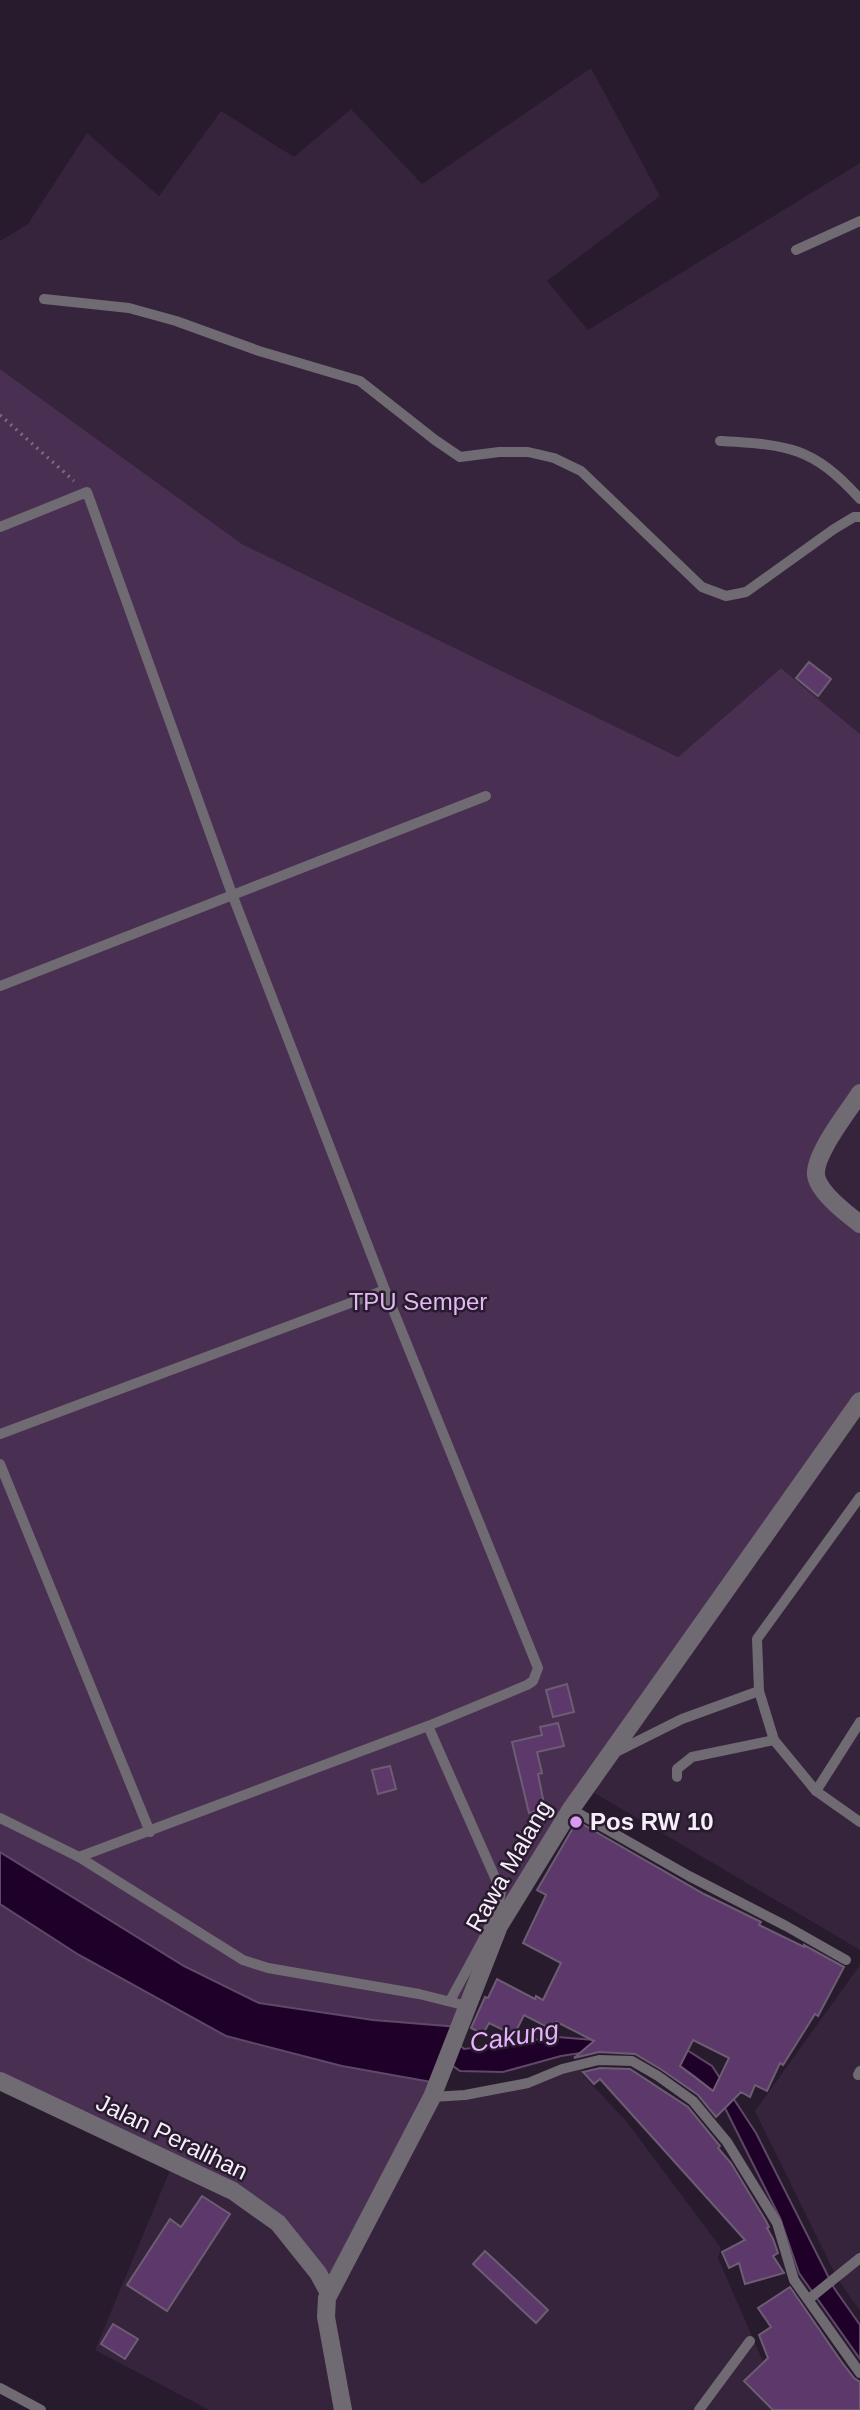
<svg xmlns="http://www.w3.org/2000/svg" width="860" height="2410" font-family="Helvetica,sans-serif">
<style>
.built{fill:#35243b}
.green{fill:#493052}
.water{fill:#1e0029;stroke:#5f4768;stroke-width:2}
.building{fill:#5c396a;stroke:#6c5d72;stroke-width:2;fill-rule:evenodd}
.lines{fill:none;stroke-linecap:round;stroke-linejoin:round}
.path{stroke:#786d7d;stroke-width:3.5;stroke-dasharray:2 5;stroke-linecap:butt}
.lane{stroke:#706a73;stroke-width:10}
.street{stroke:#706a73;stroke-width:18}
.poi-dot{fill:#db99f5;stroke:#281b2d;stroke-width:2.5}
.labels{text-anchor:middle;stroke-width:5;stroke-linejoin:round;paint-order:stroke}
.park-label{font-size:24px;fill:#e4b8f5;stroke:#281b2d}
.poi-label{font-size:24px;font-weight:bold;fill:#f7eefb;stroke:#281b2d;text-anchor:start}
.street-label{font-size:24px;fill:#f7eefb;stroke:#281b2d}
.water-label{font-size:26px;font-style:italic;fill:#e8b1fd;stroke:#281b2d}
</style>
<rect width="100%" height="100%" fill="#281b2d"/>
<!-- built -->
<g class="built">
<polygon points="591,68 660,196 547,281 588,330 860,163 860,734 781,668 678,757 242,544 0,369 0,241 28,224 87,133 159,196 221,111 294,157 351,109 422,184"/>
<polygon points="860,1096 860,1224 821,1188 817,1160"/>
<polygon points="860,1399 860,1950 586,1788"/>
<polygon points="860,1965 860,2311 837,2278 755,2111"/>
<polygon points="584,2064 583,2075 627,2122 721,2248 718,2258 768,2373 806,2410 209,2410 95,2350 173,2163 432,2097 470,2094"/>
</g>
<!-- green -->
<polygon class="green" points="0,369 242,544 678,757 781,668 860,734 860,1096 816,1177 860,1224 860,1399 499,1925 447,2058 329,2293 278,2223 0,2081"/>
<!-- water -->
<g class="water">
<polygon points="0,1852 184,1966 259,2003 373,2020 459,2027 437,2083 342,2066 226,2036 79,1955 0,1904"/>
<polygon points="557,2037 682,2047 712,2066 756,2133 834,2288 860,2325 860,2359 799,2273 780,2218 719,2096 694,2076 663,2054 606,2049 561,2056 503,2072 460,2071 449,2063 456,2041 464,2049"/>
</g>
<!-- building -->
<g class="building">
<polygon points="809,662 831,679 818,696 796,678"/>
<polygon points="567,1684 574,1712 553,1717 546,1690"/>
<polygon points="558,1723 564,1746 537,1752 542,1773 538,1774 545,1809 529,1813 512,1742 542,1735 540,1727"/>
<polygon points="390,1766 396,1789 378,1794 372,1770"/>
<path d="M577,1821L704,1894L761,1922L759,1925L804,1947V1945L844,1967L818,2016L815,2014L783,2065L780,2063L767,2091L755,2085L750,2097L741,2092L716,2117L698,2095L662,2070L635,2054L599,2052L574,2058L594,2041L557,2022L553,2030L524,2015L514,2035L489,2023L483,2034L471,2028L485,1997L488,1998L497,1979L535,1999L536,1996L543,2000L561,1963L523,1943L546,1895L537,1890ZM693,2040L729,2058L713,2091L680,2066Z"/>
<polygon points="600,2068 630,2069 688,2107 720,2146 718,2148 731,2163 766,2221 769,2227 767,2228 773,2239 778,2253 773,2256 784,2273 745,2284 739,2263 729,2268 722,2252 745,2240 600,2079 594,2084 583,2072"/>
<polygon points="202,2196 230,2214 167,2311 127,2285 170,2219 181,2227"/>
<polygon points="485,2251 548,2310 536,2323 473,2264"/>
<polygon points="790,2287 841,2361 854,2378 860,2382 860,2410 773,2410 744,2381 768,2358 759,2335 771,2327 758,2308"/>
<polygon points="113,2324 138,2339 125,2359 101,2344"/>
</g>
<g class="lines">
<!-- path -->
<polyline class="path" points="0,415 74,481"/>
<!-- lane -->
<g class="lane">
<polyline points="796,250 860,221"/>
<polyline points="44,299 129,308 176,321 259,351 360,381 435,440 460,457 499,452 528,452 554,458 581,471 702,587 726,596 746,592 834,529 854,517 860,517"/>
<path d="M720,441C788,445 812,446 860,499"/>
<polyline points="0,527 87,492 232,894 385,1290 538,1668 533,1681 527,1685 428,1726 79,1857"/>
<polyline points="0,986 486,796"/>
<polyline points="0,1434 385,1290"/>
<polyline points="0,1464 150,1832"/>
<polyline points="860,1497 757,1639 759,1691 774,1740 816,1791 860,1822"/>
<path d="M428,1726L501,1891C498,1920 464,1973 450,2001"/>
<polyline points="614,1753 682,1719 759,1691"/>
<polyline points="677,1777 677,1769 692,1757 774,1740"/>
<polyline points="816,1791 860,1722"/>
<polyline points="571,1809 689,1876 786,1926 846,1960"/>
<polyline points="0,1818 79,1857 243,1960 268,1968 419,1994 467,2006"/>
<polyline points="858,2075 860,2071"/>
<polyline points="432,2097 465,2095 528,2083 562,2069 599,2060 632,2061 658,2076 693,2101 727,2142 777,2223 794,2280 860,2373"/>
<polyline points="809,2299 860,2258"/>
<polyline points="0,2388 41,2410"/>
<polyline points="699,2410 750,2341"/>
</g>
<!-- street -->
<g class="street">
<path d="M860,1093C848,1112 814,1154 816,1175C818,1192 847,1214 860,1224"/>
<polyline points="0,2081 233,2191 278,2223 318,2273 329,2293"/>
<polyline points="343,2410 326,2317 327,2298 432,2097 499,1926 571,1809 860,1401"/>
</g>
</g>
<!-- markers -->
<circle class="poi-dot" cx="576" cy="1822" r="7"/>
<g class="labels">
<!-- park labels -->
<g class="park-label">
<text x="418" y="1310">TPU Semper</text>
</g>
<!-- poi labels -->
<g class="poi-label">
<text x="590" y="1830">Pos RW 10</text>
</g>
<!-- street labels -->
<g class="street-label">
<text transform="translate(509 1866) rotate(-60)" y="8">Rawa Malang</text>
<text transform="translate(172 2137) rotate(26)" y="8">Jalan Peralihan</text>
</g>
<!-- water labels -->
<g class="water-label">
<text transform="translate(514 2036) rotate(-9)" y="9">Cakung</text>
</g>
</g>
</svg>
